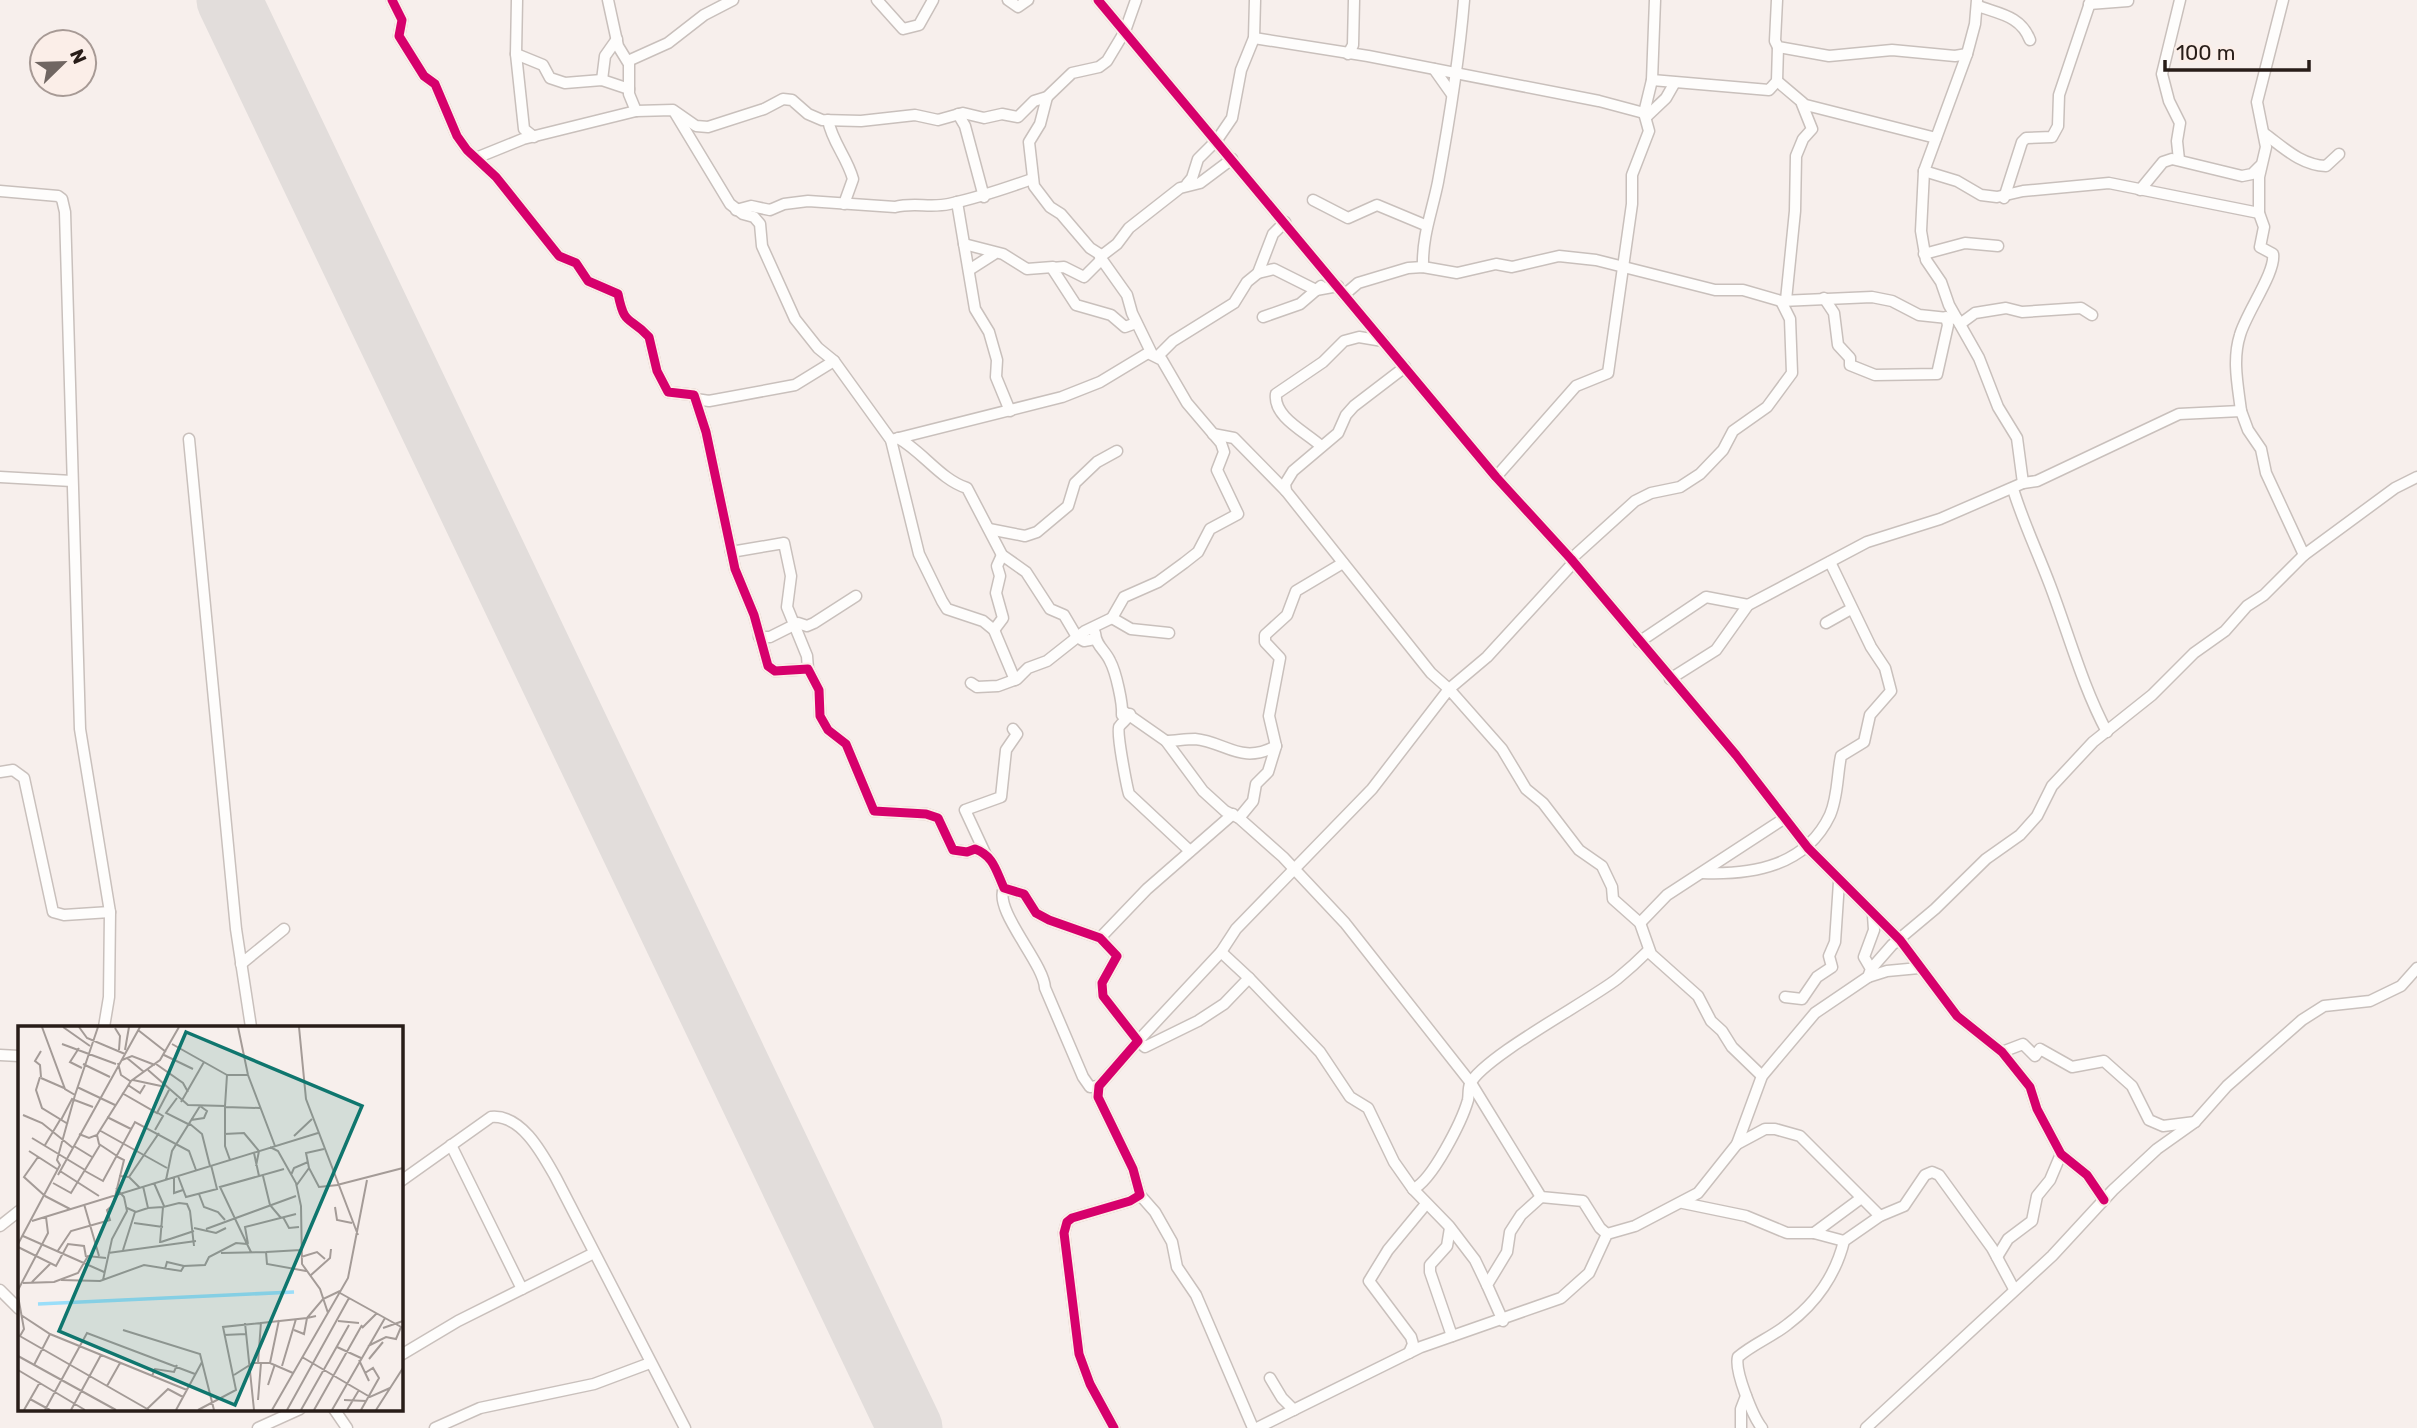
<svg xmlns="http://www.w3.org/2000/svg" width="2417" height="1428" font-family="Rubik,sans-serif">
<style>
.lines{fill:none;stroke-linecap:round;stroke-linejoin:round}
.runway{stroke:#e2dddb;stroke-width:65}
.street-casing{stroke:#c9c0bc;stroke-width:13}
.street{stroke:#fefdfc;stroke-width:10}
.cycleway-casing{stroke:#fbeee8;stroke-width:13}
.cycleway{stroke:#d6006c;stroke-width:9}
.inset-river{fill:none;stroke:#9adef9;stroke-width:3.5}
.inset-road{fill:none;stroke:#a49b97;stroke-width:2}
.view{fill:#0f766e;fill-opacity:0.15;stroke:#0f766e;stroke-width:3.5}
.inset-edge{fill:none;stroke:#281d18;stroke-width:3.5}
</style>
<rect width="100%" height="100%" fill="#f7efec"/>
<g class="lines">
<!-- runway -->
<polyline class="runway" points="229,0 910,1428"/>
<defs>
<g id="street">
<path d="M392,0L402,20L399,36L424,76L435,84L457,136L467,150L496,177L559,256L576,263L588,281L618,294C625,328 629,315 649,337L657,371L668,392L694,395L706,432L735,569L754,615L768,666L775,671L808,669L819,690L820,716L828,730L846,744L874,811L926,814L938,818L953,850L967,852L975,849C994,856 996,871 1004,888L1024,894L1036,913L1049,920L1100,938L1117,956L1102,983L1103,996L1138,1041L1099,1086L1098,1097L1133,1169L1140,1195L1130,1201L1072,1218L1067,1222L1064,1233L1079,1354L1090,1384L1114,1428"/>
<polyline points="517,0 516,54 524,129 534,137"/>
<polyline points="608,0 618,46 629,64 629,94 636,111"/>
<polyline points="877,0 903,29 919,25 933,0"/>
<polyline points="1008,0 1018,7 1028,0"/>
<polyline points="1098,0 1496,477 1571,559 1736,755 1808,848 1900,940 1957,1016 2002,1052 2030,1087 2037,1109 2061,1154 2087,1175 2104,1200"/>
<polyline points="1777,0 1775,41 1778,47 1829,56 1892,50 1955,56 1967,54"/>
<polyline points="2089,4 2128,1"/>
<path d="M1978,6C2000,14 2021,16 2030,40"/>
<polyline points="1254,38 1368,56 1599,101 1644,113"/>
<polyline points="516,54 543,65 550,78 565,83 602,80 629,89"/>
<polyline points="1348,54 1353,45 1354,0"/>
<polyline points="628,61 668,43 704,15 733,0"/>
<polyline points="1434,69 1451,93"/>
<polyline points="602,80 605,56 617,39"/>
<polyline points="1652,80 1769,90 1777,81 1778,47"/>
<polyline points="1777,81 1803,103"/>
<polyline points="1047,97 1040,124 1029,142 1034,186 1050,207 1061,214 1090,248 1101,255"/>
<polyline points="675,113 730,204 743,214 754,217 760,224 762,246 795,319 818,348 834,361 891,440 919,554 942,601 947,609 983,621 994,630 1015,680"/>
<polyline points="958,114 965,126 984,197"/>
<polyline points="1646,117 1666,98 1674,84"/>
<path d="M828,120C832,142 847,157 853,179L844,204"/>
<path d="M2265,134C2284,148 2301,165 2326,166L2339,154"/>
<polyline points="476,158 523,139 636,111 673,110 696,126 708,127 764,109 783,99 792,100 808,114 822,120 861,121 915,115 938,120 963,113 984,118 1002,114 1018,117 1034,101 1047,97 1072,73 1099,67 1107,61 1125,31 1136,0"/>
<polyline points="2179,160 2177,141 2180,123 2169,101 2162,74 2180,0"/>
<polyline points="1924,171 1957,181 1981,195 1997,197 2023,191 2109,183 2259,213"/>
<polyline points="1187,184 1192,178 1198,159 1217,140 1232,118 1241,70 1254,38 1255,0"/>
<polyline points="2140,190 2163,162 2172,159 2242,176 2252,174 2260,166"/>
<polyline points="0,191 58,196 62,199 65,212 80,729 110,912 109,997 104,1027"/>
<polyline points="2004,198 2022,142 2026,138 2052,137 2058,126 2059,95 2091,0"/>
<polyline points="1313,200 1348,218 1377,205 1425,225"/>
<polyline points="957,202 975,309 989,332 997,360 996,377 1010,411"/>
<path d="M736,210L751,206L770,210L784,204L808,201L895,207C913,202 930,208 949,204C977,198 1004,189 1032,179"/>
<polyline points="964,244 1003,254 1027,269 1053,267"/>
<polyline points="1924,254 1965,243 1998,246"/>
<polyline points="1100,261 1084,277 1064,267 1052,268 1076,305 1111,315 1125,327 1136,323"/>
<path d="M1423,267C1422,236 1432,212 1438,182C1449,122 1459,62 1464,0"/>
<polyline points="969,270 994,254"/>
<polyline points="1258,273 1274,269 1316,290 1338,286"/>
<polyline points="1344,295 1358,283 1408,268 1423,267 1457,273 1496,264 1512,267 1559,256 1596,260 1715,290 1743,290 1781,301 1872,297 1892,301 1919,315 1957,319"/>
<polyline points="1824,298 1834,313 1838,345 1850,358 1850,365 1875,375 1937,374 1948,325 1946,317"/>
<polyline points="1786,300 1795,211 1796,156 1803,139 1812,129 1802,104 1936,138"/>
<polyline points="1263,317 1300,304 1321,286"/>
<polyline points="1960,324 1975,313 2006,308 2022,312 2081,308 2092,315"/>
<polyline points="1152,354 1132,313 1127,295 1100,257 1117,244 1129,228 1180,188 1200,183 1232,159"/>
<polyline points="1158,356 1173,341 1234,303 1247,282 1258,273 1273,234 1285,222"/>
<polyline points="1405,367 1354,406 1346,415 1338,433 1293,471 1285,484 1286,491 1431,673 1449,689 1487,657 1574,562"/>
<polyline points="696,399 709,401 795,385 834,361"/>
<path d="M2241,411C2238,386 2232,360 2240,335C2246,313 2276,272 2273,254L2260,247L2264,227L2259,213V177L2266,147L2257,102L2283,0"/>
<polyline points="1213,434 1234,438 1286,491"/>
<path d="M898,438C922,451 941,480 967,488L1002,555L1026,572L1050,609L1064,615L1077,637L1084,641L1095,639"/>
<polyline points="189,439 236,929 251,1027"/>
<polyline points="891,440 1062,397 1100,382 1148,353 1162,360 1187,403 1221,443 1224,452 1217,470 1238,514 1210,529 1198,552 1184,563 1158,582 1124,597 1112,618 1085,631 1047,661 1028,668 1017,679 998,686 977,687 971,683"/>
<path d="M1321,446C1306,432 1273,417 1276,394L1323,362L1344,341L1359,337L1383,341"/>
<polyline points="0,477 72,481"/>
<polyline points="1496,477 1576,386 1608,373 1632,204 1632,175 1649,131 1644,113 1652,80 1655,0"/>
<polyline points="2023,483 2037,481 2179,414 2241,411 2248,430 2261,449 2266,473 2304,555"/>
<path d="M2013,489C2023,522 2038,553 2050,585C2069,635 2082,685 2107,732"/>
<polyline points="989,529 1025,536 1037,532 1068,506 1075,483 1097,462 1117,451"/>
<polyline points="731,552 784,543 791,576 787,607 807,656 808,669"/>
<polyline points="1571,559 1635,501 1651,493 1680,487 1700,474 1723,450 1733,431 1767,407 1792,373 1790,319 1781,301"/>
<polyline points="1112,618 1131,629 1169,633"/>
<polyline points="1826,623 1851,609"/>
<polyline points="994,630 1003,618 996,593 1000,576 997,566 1002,555"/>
<path d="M1095,633C1096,646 1105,650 1110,661C1116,672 1123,704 1122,715"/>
<polyline points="759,637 770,637 798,623 807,626 814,623 856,596"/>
<polyline points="1639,642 1706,597 1748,605"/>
<polyline points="1670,679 1716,650 1748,605 1867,542 1940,519 2023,483 2017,438 1998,407 1979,358 1949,305 1941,282 1926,260 1921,231 1924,171 1967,54 1975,24 1977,0"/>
<polyline points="1123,711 1166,741 1203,791 1225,811 1239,818 1283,857 1345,923 1471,1083 1541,1197 1583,1201 1600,1228 1607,1234"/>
<path d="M1130,714C1127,720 1122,722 1119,727C1116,731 1127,787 1129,794L1190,851"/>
<path d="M1166,741C1175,741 1185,739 1195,739C1226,742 1241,765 1276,746"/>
<polyline points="0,772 13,770 24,778 53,912 64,915 110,912"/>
<polyline points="1239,818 1253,801 1256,784 1268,772 1276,746 1269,716 1280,658 1265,642 1265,635 1287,615 1296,591 1343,563"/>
<polyline points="985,853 965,810 1001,797 1006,750 1017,734 1013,729"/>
<path d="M1702,873C1753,875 1806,866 1830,815C1838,797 1837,775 1841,756L1864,742L1870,715L1891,691L1885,668L1871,647L1830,562"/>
<path d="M1004,888C993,910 1044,963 1045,988L1083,1077L1090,1087L1099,1086"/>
<polyline points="1640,923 1667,895 1785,818"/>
<polyline points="1100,938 1147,889 1233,814"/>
<polyline points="1221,952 1249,978"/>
<polyline points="241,964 284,929"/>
<polyline points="1871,969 1892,945 1935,909 1986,859 2020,835 2037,816 2052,786 2093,742 2152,695 2194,653 2225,631 2247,606 2264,595 2304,555 2395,488 2417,477"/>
<polyline points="1868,977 1887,971 1919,968"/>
<polyline points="1785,997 1802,999 1817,977 1832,967 1829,956 1835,942 1839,882"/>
<polyline points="2002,1052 2023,1044 2035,1056 2040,1049 2072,1067 2104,1061 2132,1086 2149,1120 2163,1126 2195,1122"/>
<polyline points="0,1055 19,1056"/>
<polyline points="1737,1144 1765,1129 1775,1129 1800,1136 1880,1216"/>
<polyline points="451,1145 522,1289"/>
<path d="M401,1181L491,1117C522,1114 543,1155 556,1178L685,1428"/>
<path d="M1413,1189C1432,1181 1462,1121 1468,1100C1469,1095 1468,1089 1470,1084C1483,1057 1589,1001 1617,979C1628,970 1639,960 1649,950"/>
<polyline points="1140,1195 1155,1212 1172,1242 1177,1267 1196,1295 1253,1428"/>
<polyline points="1683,1203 1746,1216 1787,1233 1814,1233 1844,1241"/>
<polyline points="0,1226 19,1211"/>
<polyline points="1450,1228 1447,1246 1430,1265 1430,1272 1452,1336"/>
<polyline points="1814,1233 1860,1199"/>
<polyline points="1997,1257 2008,1239 2032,1221 2037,1196 2050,1180 2061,1154"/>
<polyline points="1487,1285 1475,1260 1449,1226 1413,1189 1394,1162 1368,1108 1350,1097 1320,1052 1249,978 1224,1004 1198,1021 1145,1047 1138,1041 1221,952 1236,929 1372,789 1449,689 1502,749 1526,789 1543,803 1579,850 1602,866 1612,887 1613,899 1640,923 1651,954 1698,996 1711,1021 1722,1031 1732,1047 1762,1076"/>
<polyline points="0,1290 19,1309"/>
<polyline points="1503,1321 1487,1285 1507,1252 1510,1232 1521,1215 1541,1197"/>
<polyline points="1409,1353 1413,1344 1411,1337 1369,1281 1388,1250 1426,1204"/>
<polyline points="401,1355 458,1321 594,1253"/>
<polyline points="1270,1378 1282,1398 1294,1410"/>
<polyline points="334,1409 347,1428"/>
<polyline points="258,1428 300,1409"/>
<polyline points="435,1428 480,1408 594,1384 650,1363"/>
<polyline points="1257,1428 1421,1347 1561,1298 1589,1273 1607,1234 1635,1226 1698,1193 1737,1144 1762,1076 1815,1013 1868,977 1871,969 1864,957 1874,930 1873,915"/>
<polyline points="1741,1428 1741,1409 1746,1396"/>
<path d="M1762,1428C1753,1417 1734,1370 1738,1357C1753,1344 1772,1337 1788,1324C1816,1303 1836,1274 1844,1241L1880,1216L1904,1206L1925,1175L1932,1172L1939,1175L1992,1248L2014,1289"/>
<polyline points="1866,1428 2052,1256 2113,1190 2157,1149 2195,1122 2227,1086 2302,1020 2324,1006 2370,1001 2401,986 2417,968"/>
</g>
</defs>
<!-- street casing -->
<use href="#street" class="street-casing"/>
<!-- street -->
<use href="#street" class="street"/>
<defs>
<g id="cycleway">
<path d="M392,0L402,20L399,36L424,76L435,84L457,136L467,150L496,177L559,256L576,263L588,281L618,294C625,328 629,315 649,337L657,371L668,392L694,395L706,432L735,569L754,615L768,666L775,671L808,669L819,690L820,716L828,730L846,744L874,811L926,814L938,818L953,850L967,852L975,849C994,856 996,871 1004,888L1024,894L1036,913L1049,920L1100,938L1117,956L1102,983L1103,996L1138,1041L1099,1086L1098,1097L1133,1169L1140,1195L1130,1201L1072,1218L1067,1222L1064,1233L1079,1354L1090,1384L1114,1428"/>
<polyline points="1098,0 1496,477 1571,559 1736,755 1808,848 1900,940 1957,1016 2002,1052 2030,1087 2037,1109 2061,1154 2087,1175 2104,1200"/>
</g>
</defs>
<!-- cycleway casing -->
<use href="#cycleway" class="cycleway-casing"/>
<!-- cycleway -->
<use href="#cycleway" class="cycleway"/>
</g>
<!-- overview -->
<g transform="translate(18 1026)">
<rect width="385" height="385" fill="#f7efec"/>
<path class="inset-river" d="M20,278L276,266"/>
<path class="inset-road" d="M24,1L47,63L57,69M45,1L72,20M61,1L69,12L107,28M220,1L230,49L257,120M281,1L288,73L340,209M97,2L102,10L101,24M120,4L148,26M44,18L98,38M154,18L209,49M61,22L52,36L64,42M107,24L111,1M146,29L175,43M109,32L126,46M104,34L114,30L137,39M100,37L103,49L112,55M65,38L92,51M138,38L165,57L170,66M130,44L170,79L207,80V120L212,134M22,51L18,64L24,82L50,98M23,51L22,39L17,35L23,25M23,52L46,62M115,54L143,60M110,59L122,67L127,59M59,61L97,79M104,67L139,87L151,64M159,72L148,87L172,99M163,76L186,36M207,80L209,49H230M207,81L242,82M5,89L24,97L55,122M89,91L113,103M43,94L54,73L75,81M173,94L186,92L189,85L182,80M172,98L184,108L192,140M81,104L149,142M137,104L145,90L140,87M61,108L71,112L79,109L113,55L142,34L161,1M206,108L226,107L241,125L238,140M79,109L81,118L99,130M276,110L294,93M14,112L67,144M27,119L42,94M56,120L74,131M252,121L260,125L278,157L283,180L284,238L302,263L310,287M306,123L288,127L291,142L301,161L320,159M11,125L39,143M236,127L241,150M20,131L6,151L27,170M42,145L81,170M67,145L85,155L117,96L171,125L178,144M40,149L122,1M273,149L276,142L290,136M101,150L111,151L122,162M160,150L168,171L199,163L193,139M245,150L252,179L263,192M111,151L141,107M156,151V167L165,164M148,154L154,125L182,80M35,157L53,167L82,119M136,157L146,180M319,159L385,142M125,160L130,182L145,181M278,160L291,142M181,168L186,181L200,186L207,194M27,170L52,183M66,178L81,230M317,181L319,194L334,197M109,182L118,186L130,182M265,191L271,202L281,201M14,195L300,107M116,197L145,201M176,202L198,207L208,202M188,203L278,170M5,210L86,246M143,216L176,205M142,217L145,181L161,177L169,178L172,185L176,220M0,218L42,139L39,134L57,69L80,1M229,218L202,161L266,143M230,218L227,201L278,188M0,221L38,240L50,218L66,220L68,231M105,224L117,186M39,226L53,205L92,194L89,184L95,179L106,134L98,130M248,226L283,224M90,227L178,215M203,227L248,226L249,238L288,245M283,231L299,226L307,233M147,243L149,236L166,240M293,249L312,232L313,223M43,254L82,255L126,239L163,245L166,240L187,239L191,231L218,217L229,218L233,226M85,254L94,213L109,185L106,171L98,162M14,256L32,238M5,257L36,256L60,247L70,230L88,232M0,264L30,207L28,191M322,267L385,302M0,270L6,303L2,310M3,289L32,308L169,364M320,295L341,297M227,297L236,384M344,302L359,287M365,302L385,295M105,304L182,328L196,384M276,304L286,308L289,292L298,290M0,309L131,384M206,309L228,308M350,320L368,311L378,313L383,301M319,321L343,332M0,330L98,384M284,331L352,371L372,362M351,333L365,316M341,334L351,355M240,337L243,296M252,337L261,294M16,339L32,308M264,340L278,293M0,344L67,384M216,349L235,337H252L275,347M134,350L137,343L156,346L159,339M250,359L257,338M89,360L102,337M12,373L32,384M240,374L243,337M326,374L348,375M129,383L150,363L165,371M6,384L22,356M27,384L69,307L177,348M53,384L83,329M158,384L184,336M180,384L218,364L205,301L289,292L305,273L322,265M254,384L330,252L349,154M269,384L331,272M283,384L331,299M296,384L344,299M314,384L367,292M329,384L341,364M343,384L361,352L355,342L347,347M358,384L385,342"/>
<path class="view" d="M168,6L344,80L217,379L41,305Z"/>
<rect width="385" height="385" class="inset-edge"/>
</g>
<!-- north arrow -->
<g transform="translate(63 63) rotate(67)"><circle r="33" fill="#fbeee8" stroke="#a79a95" stroke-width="2"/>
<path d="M0-5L12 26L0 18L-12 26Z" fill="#706662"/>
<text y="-10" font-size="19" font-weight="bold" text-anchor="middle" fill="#281d18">N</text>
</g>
<!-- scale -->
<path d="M2165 60v10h144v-10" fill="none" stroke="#281d18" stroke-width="3.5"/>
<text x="2176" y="60" font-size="21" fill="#281d18" stroke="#fbeee8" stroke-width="5" paint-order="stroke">100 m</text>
</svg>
